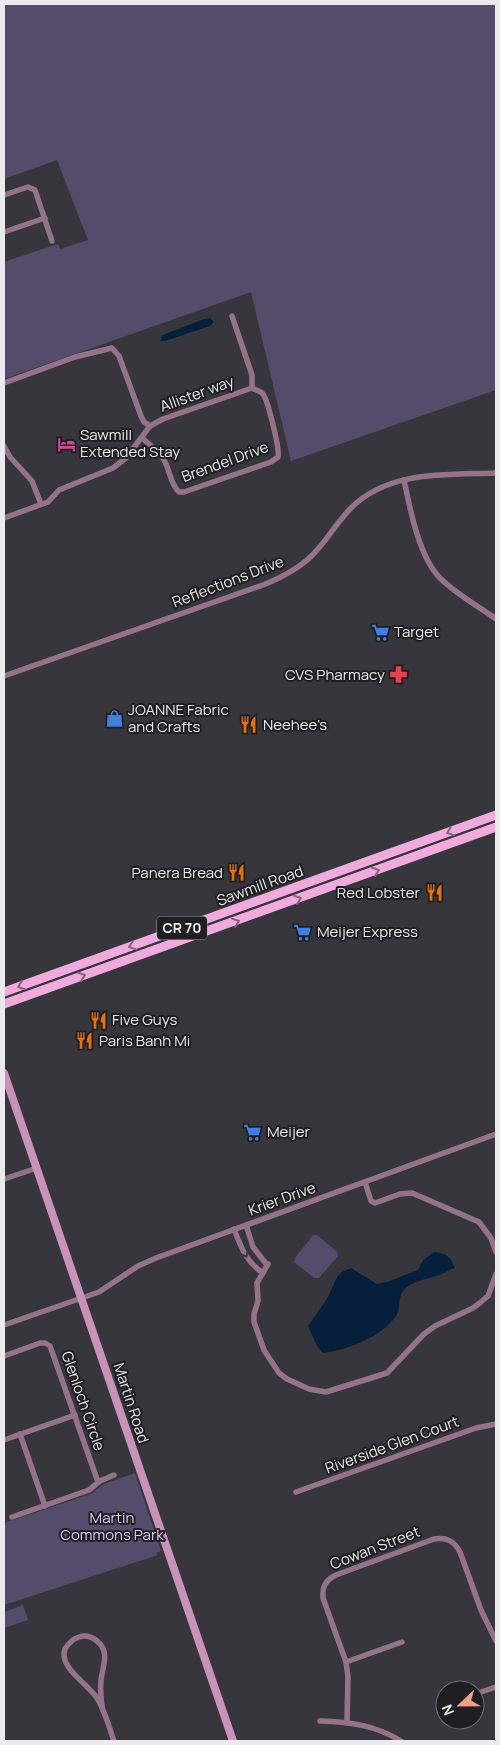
<svg xmlns="http://www.w3.org/2000/svg" width="500" height="1745" font-family="Manrope,sans-serif">
<style>
.green{fill:#534c6b}
.water{fill:#06203c}
.lines{fill:none;stroke-linecap:round;stroke-linejoin:round}
.street{stroke:#94728a;stroke-width:5.5}
.secondary{stroke:#c892b9;stroke-width:8}
.primary{stroke:#f0aadd;stroke-width:9}
.oneway{stroke:#88647f}
.oneway2{stroke:#423740}
.labels{text-anchor:middle;stroke-width:4;stroke-linejoin:round;paint-order:stroke}
.shield{fill:#1f1e21;stroke:#aeaeb1;stroke-width:1}
.shield-label{font-size:14px;font-weight:bold;fill:#ebebef}
.street-label{font-size:15px;fill:#ebebef;stroke:#1f1e21}
.poi-label{font-size:15px;fill:#ebebef;stroke:#1f1e21;text-anchor:start}
.park-label{font-size:15px;fill:#d9d1f9;stroke:#1f1e21}
</style>
<rect width="100%" height="100%" fill="#37363c"/>
<!-- green -->
<g class="green">
<polygon points="4,4 496,4 496,390 291,461 251,292 4,379 4,262 58,244 60,249 88,240 57,160 4,179"/>
<polygon points="313,1235 317,1235 337,1252 338,1256 319,1278 314,1278 294,1262 295,1258"/>
<polygon points="135,1473 161,1551 156,1553 158,1555 4,1605 4,1523 91,1494 104,1484"/>
<polygon points="23,1605 28,1620 4,1628 4,1612"/>
</g>
<!-- water -->
<g class="water">
<polygon points="210,318 214,322 210,326 165,341 160,341 163,335 204,319"/>
<path d="M434,1252C447,1253 450,1257 455,1268C450,1269 447,1272 442,1274C430,1279 412,1280 403,1291C398,1297 401,1308 396,1316C382,1337 347,1350 323,1353L317,1346L308,1326L328,1297L337,1277L342,1272L351,1268L377,1284L387,1282L418,1270L423,1260Z"/>
</g>
<g class="lines">
<!-- street -->
<g class="street">
<polyline points="4,195 28,187 35,190 52,241"/>
<polyline points="4,232 45,218"/>
<polyline points="4,383 75,357 112,348 119,356 141,416 144,422 150,426"/>
<path d="M142,438C150,445 159,451 164,460C170,470 170,484 179,492H184L271,462L278,457C280,449 268,401 263,394C260,391 256,390 252,388V375L232,316"/>
<polyline points="4,446 10,457 32,481 41,504"/>
<path d="M404,480C410,509 419,557 440,578C456,594 478,606 496,619"/>
<polyline points="4,518 48,502 59,490 113,468 126,458 150,426 163,419 252,388"/>
<path d="M4,676L263,585C283,577 303,567 317,550C329,537 338,521 351,508C389,470 447,475 496,473"/>
<polyline points="4,1179 37,1168"/>
<polyline points="365,1182 371,1201 375,1203 400,1194 412,1193 479,1222 491,1238 496,1252"/>
<polyline points="246,1225 253,1247 267,1265"/>
<path d="M234,1229C241,1247 246,1262 263,1273"/>
<polyline points="268,1264 257,1283 258,1301 254,1314 254,1322 264,1350 279,1373 287,1379 309,1389 326,1392 387,1373 424,1334 435,1326 473,1308 481,1302 488,1296 496,1274"/>
<polyline points="4,1325 99,1292 138,1266 156,1258 496,1134"/>
<polyline points="4,1356 40,1343 45,1343 50,1346 98,1482"/>
<polyline points="20,1434 45,1506"/>
<polyline points="4,1440 75,1415"/>
<polyline points="296,1492 476,1428 496,1424"/>
<polyline points="12,1517 89,1490 100,1481 114,1475"/>
<polyline points="346,1662 402,1642"/>
<polyline points="478,1693 496,1687"/>
<path d="M103,1711C101,1701 100,1691 101,1680C103,1666 110,1651 97,1641C92,1637 85,1635 79,1637C73,1639 68,1644 65,1649C58,1667 88,1684 97,1698C105,1711 109,1727 114,1741"/>
<path d="M320,1721C350,1722 375,1725 401,1741"/>
<path d="M347,1721L348,1677L346,1662L323,1598C322,1586 326,1580 336,1575L434,1539C447,1537 454,1541 460,1552L481,1610L496,1641"/>
</g>
<!-- secondary -->
<polyline class="secondary" points="4,1073 233,1741"/>
<!-- primary -->
<g class="primary">
<polyline points="4,992 496,815"/>
<polyline points="4,1004 496,827"/>
</g>
</g>
<!-- one-way arrows -->
<defs><path id="oneway-chevron" d="M-2-3.5L2.5 0L-2 3.5" fill="none" stroke-width="1.6" stroke-linecap="round" stroke-linejoin="round" transform="scale(1.25)"/></defs>
<g class="oneway">
<use href="#oneway-chevron" transform="translate(450 832) rotate(160)"/>
<use href="#oneway-chevron" transform="translate(376 871) rotate(-20)"/>
<use href="#oneway-chevron" transform="translate(298 899) rotate(-20)"/>
<use href="#oneway-chevron" transform="translate(236 922) rotate(-20)"/>
<use href="#oneway-chevron" transform="translate(132 946) rotate(161)"/>
<use href="#oneway-chevron" transform="translate(82 976) rotate(-20)"/>
<use href="#oneway-chevron" transform="translate(21 986) rotate(160)"/>
</g>
<use class="oneway2" href="#oneway-chevron" transform="translate(245 1254) rotate(62)"/>
<!-- icons -->
<defs>
<symbol id="hotel-bare" viewBox="-9 -9 18 18"><path d="M-6-4.5h1.5V1H6V5H4.5V3h-9V5H-6ZM-4 0a1.8 1.8 0 1 1 3.6 0ZM.5 0V-2.5h3Q6-2.5 6 0Z" fill="#d1479c" stroke="#1f1e21" stroke-width="2.5" paint-order="stroke"/></symbol>
<symbol id="supermarket-bare" viewBox="-9 -9 18 18"><path d="M-6-5.5h2.5l.6 2H6L4.5 2H-2.5L-4.4-4H-6ZM-1.5 3.2a1.3 1.3 0 1 0 .1 0ZM3 3.2a1.3 1.3 0 1 0 .1 0Z" fill="#3f7fe0" stroke="#1f1e21" stroke-width="2.5" paint-order="stroke"/></symbol>
<symbol id="pharmacy-bare" viewBox="-9 -9 18 18"><path d="M-2-6h4v4h4v4h-4v4h-4v-4h-4v-4h4Z" fill="#e0444e" stroke="#1f1e21" stroke-width="2.5" paint-order="stroke"/></symbol>
<symbol id="shop-bare" viewBox="-9 -9 18 18"><path d="M-5-2.5h2.3a2.7 3.5 0 0 1 5.4 0H5L5.5 6h-11ZM-1.5-2.5h3a1.5 2.3 0 0 0-3 0Z" fill="#3f7fe0" stroke="#1f1e21" stroke-width="2.5" paint-order="stroke"/></symbol>
<symbol id="restaurant-bare" viewBox="-9 -9 18 18"><path d="M-5-6h1v4h1v-4h1v4h1v-4h1v5L-1.5 .5V6h-2V.5L-5-1ZM5-6V6H3V1.5H1.5Q1.5-4 5-6Z" fill="#e8710a" stroke="#1f1e21" stroke-width="2.5" paint-order="stroke"/></symbol>
</defs>
<g fill-rule="evenodd">
<use href="#hotel-bare" x="54" y="432" width="25" height="25"/>
<use href="#supermarket-bare" x="368" y="620" width="25" height="25"/>
<use href="#pharmacy-bare" x="386" y="662" width="25" height="25"/>
<use href="#shop-bare" x="102" y="706" width="25" height="25"/>
<use href="#restaurant-bare" x="236" y="712" width="25" height="25"/>
<use href="#restaurant-bare" x="224" y="860" width="25" height="25"/>
<use href="#restaurant-bare" x="422" y="880" width="25" height="25"/>
<use href="#supermarket-bare" x="290" y="920" width="25" height="25"/>
<use href="#restaurant-bare" x="86" y="1008" width="25" height="25"/>
<use href="#restaurant-bare" x="72" y="1028" width="25" height="25"/>
<use href="#supermarket-bare" x="240" y="1120" width="25" height="25"/>
</g>
<g class="labels">
<!-- shield labels -->
<rect class="shield" x="157" y="916.5" width="50" height="23" rx="4"/>
<g class="shield-label">
<text x="182" y="933">CR 70</text>
</g>
<!-- street labels -->
<g class="street-label">
<text transform="translate(197 394) rotate(-20)" y="5">Allister way</text>
<text transform="translate(225 462) rotate(-20)" y="5">Brendel Drive</text>
<text transform="translate(228 582) rotate(-21)" y="5">Reflections Drive</text>
<text transform="translate(260 886) rotate(-20)" y="5">Sawmill Road</text>
<text transform="translate(282 1199) rotate(-20)" y="5">Krier Drive</text>
<text transform="translate(83 1401) rotate(71)" y="5">Glenloch Circle</text>
<text transform="translate(131 1403) rotate(72)" y="5">Martin Road</text>
<text transform="translate(392 1445) rotate(-20)" y="5">Riverside Glen Court</text>
<text transform="translate(375 1548) rotate(-21)" y="5">Cowan Street</text>
</g>
<!-- poi labels -->
<g class="poi-label">
<text x="80" y="440">Sawmill<tspan x="80" dy="17">Extended Stay</tspan></text>
<text x="394" y="637">Target</text>
<text x="385" y="680" text-anchor="end">CVS Pharmacy</text>
<text x="128" y="715">JOANNE Fabric<tspan x="128" dy="17">and Crafts</tspan></text>
<text x="263" y="730">Neehee's</text>
<text x="223" y="878" text-anchor="end">Panera Bread</text>
<text x="420" y="898" text-anchor="end">Red Lobster</text>
<text x="317" y="937">Meijer Express</text>
<text x="112" y="1025">Five Guys</text>
<text x="99" y="1046">Paris Banh Mi</text>
<text x="267" y="1137">Meijer</text>
</g>
<!-- park labels -->
<g class="park-label">
<text x="112" y="1523">Martin<tspan x="112" dy="17">Commons Park</tspan></text>
</g>
</g>
<!-- border -->
<rect width="500" height="1745" fill="none" stroke="#ebebef" stroke-width="10"/>
<!-- north arrow -->
<g transform="translate(460 1705) rotate(248)"><circle r="24" fill="#1f1e21" stroke="#717073"/>
<path d="M0-4L9 19L0 12L-9 19Z" fill="#f49e88"/>
<text y="-8" font-size="14" font-weight="bold" text-anchor="middle" fill="#ebebef">N</text>
</g>
</svg>
